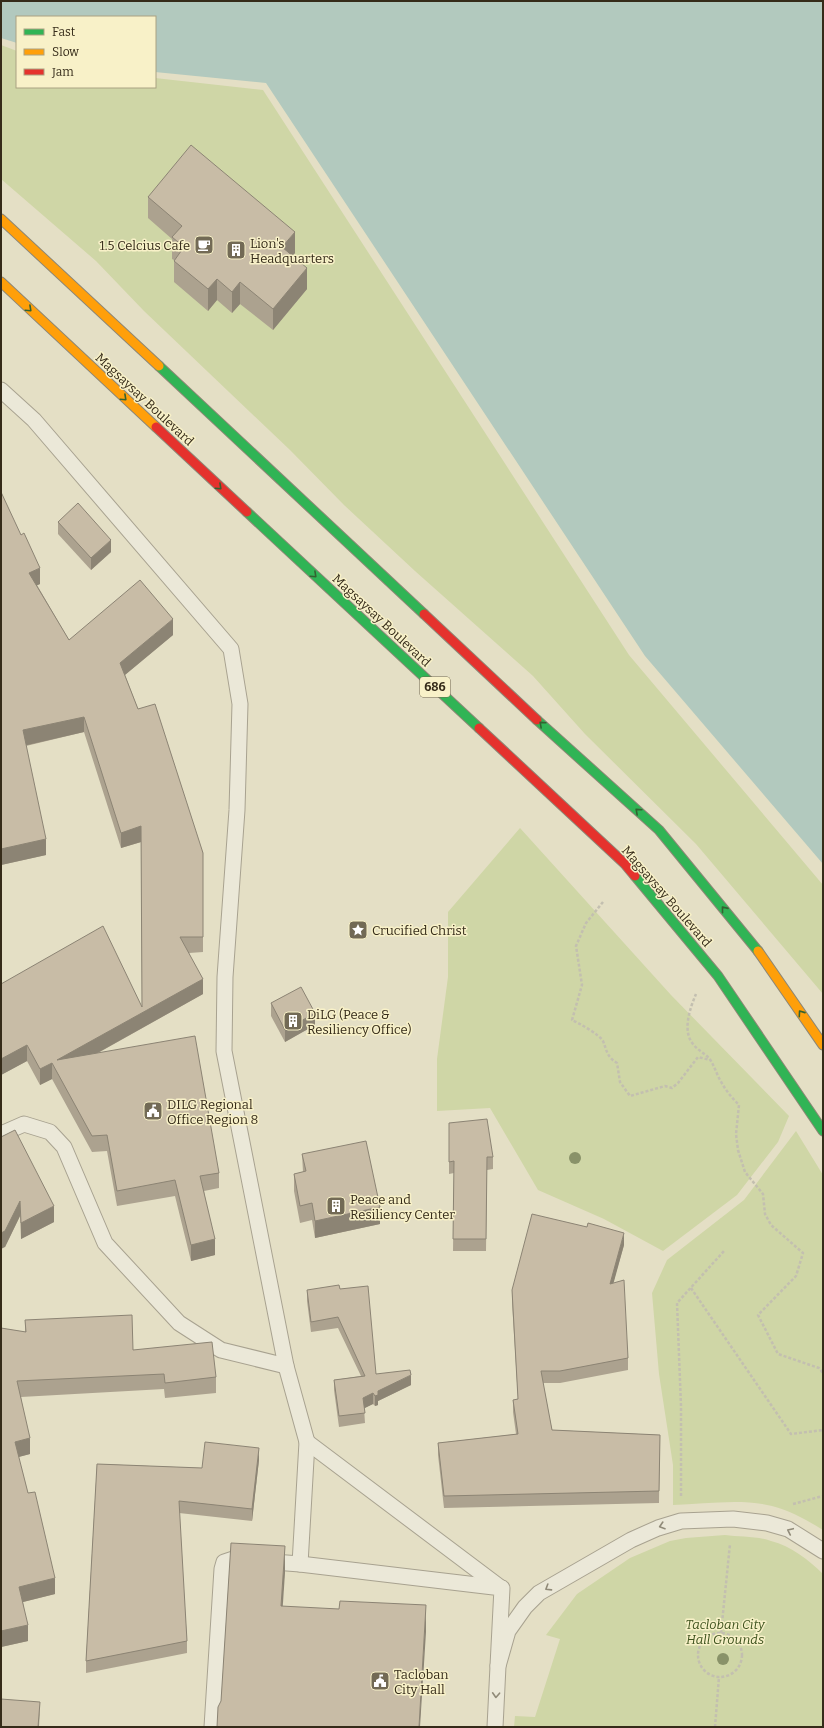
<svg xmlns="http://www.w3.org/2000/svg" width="824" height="1728" font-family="Bitter,serif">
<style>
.green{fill:#cfd6a6}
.water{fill:#b2c9be}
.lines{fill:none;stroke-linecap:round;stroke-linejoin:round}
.lane-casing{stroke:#a8a290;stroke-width:17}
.fast-casing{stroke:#8d8776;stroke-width:11}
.slow-casing{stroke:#8d8776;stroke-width:11}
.jam-casing{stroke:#8d8776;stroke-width:11}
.path{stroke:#c3bfb0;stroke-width:2.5;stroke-dasharray:3 2;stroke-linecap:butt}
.lane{stroke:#ebe8d8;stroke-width:15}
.fast{stroke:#30b455;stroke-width:9}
.slow{stroke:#ff9f0a;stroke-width:9}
.jam{stroke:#e5322d;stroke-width:9}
.tree{fill:#899269}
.wall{fill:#aca28f}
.shaded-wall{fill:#8c8474}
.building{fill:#c8bca6;stroke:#8c8474}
.oneway{stroke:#336231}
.oneway2{stroke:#908a78}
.labels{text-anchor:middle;stroke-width:3;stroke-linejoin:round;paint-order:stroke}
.shield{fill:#f8f1c8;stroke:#70664e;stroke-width:1}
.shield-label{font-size:12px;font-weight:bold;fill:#352b19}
.poi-label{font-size:13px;fill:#352b19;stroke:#f8f1c8;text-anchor:start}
.street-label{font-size:13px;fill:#352b19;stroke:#f8f1c8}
.park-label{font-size:13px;font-style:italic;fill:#3e531e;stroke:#f8f1c8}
</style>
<rect width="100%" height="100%" fill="#e4dfc5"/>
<!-- green -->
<g class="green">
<polygon points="1,45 17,51 17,87 155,87 155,78 263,90 629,655 823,885 823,994 696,844 585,734 533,676 415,571 344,505 290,450 144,311 96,261 1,179"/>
<polygon points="520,828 671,995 789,1116 778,1142 737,1195 663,1251 604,1219 538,1190 490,1108 437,1111 437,1059 448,977 448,912"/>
<path d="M796,1131L823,1175V1530C807,1520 791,1511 772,1506C741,1498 705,1504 673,1505V1465L659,1374L652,1293L667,1260L744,1200Z"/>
<path d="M725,1535C739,1537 757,1536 771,1541C791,1546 809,1560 823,1574V1727H514L515,1716L535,1717L560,1639L546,1635L577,1594L630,1558L670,1541L686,1538Z"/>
</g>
<!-- water -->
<polygon class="water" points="1,1 823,1 823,864 645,656 266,83 155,72 155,17 17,17 17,43 1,38"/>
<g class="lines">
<defs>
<g id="lane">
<polyline points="1,390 34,420 231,649 240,704 237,810 225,977 224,1051 286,1366 307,1442 300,1564"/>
<polyline points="1,1134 24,1124 50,1132 64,1147 105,1243 179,1323 221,1350 286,1366"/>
<polyline points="307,1442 501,1588"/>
<polyline points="212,1727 222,1569 224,1562 233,1559 300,1564 502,1588 498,1666"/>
<polyline points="495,1727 498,1666 508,1631 525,1607 539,1593 631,1540 658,1528 681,1521 733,1519 767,1523 788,1529 823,1551"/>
</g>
<g id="fast">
<polyline points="159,366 424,614"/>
<polyline points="247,512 479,728"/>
<polyline points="537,720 659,830 758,951"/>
<polyline points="635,876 718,976 823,1131"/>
</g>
<g id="slow">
<polyline points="1,219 159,366"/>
<polyline points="1,282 156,427"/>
<polyline points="758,951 823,1045"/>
</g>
<g id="jam">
<polyline points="156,427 247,512"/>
<polyline points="424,614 537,720"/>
<polyline points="479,728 625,864 635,876"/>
</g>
</defs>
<!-- lane casing -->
<use href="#lane" class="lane-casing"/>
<!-- fast casing -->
<use href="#fast" class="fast-casing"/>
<!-- slow casing -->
<use href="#slow" class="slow-casing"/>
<!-- jam casing -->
<use href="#jam" class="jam-casing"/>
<!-- path -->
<g class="path">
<path d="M603,902L586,923L576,946L582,985L572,1020C579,1023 600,1035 603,1041C607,1051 607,1057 617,1063L620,1082L630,1096L665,1086L672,1088L678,1083L698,1057L710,1060"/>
<path d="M696,994C690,1008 682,1031 693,1044C698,1051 707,1054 711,1061C714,1066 716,1072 719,1078C724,1088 731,1097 739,1105L736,1134L738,1150L745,1172L763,1194L765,1214L771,1225L803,1253L796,1276L758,1315L778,1354L819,1368L823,1373"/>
<polyline points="691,1288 791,1434 823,1430"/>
<polyline points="681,1496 681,1406 677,1303 724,1251"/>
<polyline points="793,1504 823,1496"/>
<polyline points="721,1633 730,1544"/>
<circle cx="720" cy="1655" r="22"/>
<polyline points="715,1727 719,1677"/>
</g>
<!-- lane -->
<use href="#lane" class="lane"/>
<!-- fast -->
<use href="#fast" class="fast"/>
<!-- slow -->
<use href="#slow" class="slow"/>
<!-- jam -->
<use href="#jam" class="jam"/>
</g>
<!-- trees -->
<g class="tree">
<circle cx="575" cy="1158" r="6"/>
<circle cx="723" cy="1659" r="6"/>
</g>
<!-- wall -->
<g class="wall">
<polygon points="148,197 295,253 293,255 307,289 273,330 240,304 232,313 217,300 208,311 174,282 174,260 172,259 172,239 148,218"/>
<polygon points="1,492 40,584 37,585 69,640 173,635 125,675 138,709 203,853 203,952 189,953 203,994 98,1053 219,1173 219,1188 204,1191 215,1255 191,1261 175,1196 117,1206 107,1151 92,1152 52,1079 40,1085 27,1061 1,1075 1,984 142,1007 141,842 121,848 84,732 26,746 46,855 1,865"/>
<polygon points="58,522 111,552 91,570 58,534"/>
<polygon points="271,1003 315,1025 285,1042 271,1016"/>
<polygon points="449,1123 493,1157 493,1169 487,1170 486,1251 453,1251 454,1173 449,1174"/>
<polygon points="1,1137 54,1222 21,1239 20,1216 5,1247"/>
<polygon points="302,1154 380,1224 315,1238 312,1220 300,1223 294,1191 294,1174 303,1172"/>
<polygon points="624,1245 613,1283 628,1358 628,1370 560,1383 543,1383 552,1430 660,1435 659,1503 444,1508 438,1455 438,1443 516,1434 513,1412 513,1400 518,1399 512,1302 512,1290"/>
<polygon points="340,1289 376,1374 411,1385 378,1401 378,1405 375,1406 373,1404 364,1408 365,1423 339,1427 334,1390 334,1380 361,1376 338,1328 311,1332 307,1301 307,1290"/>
<polygon points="25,1320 133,1350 216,1377 216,1393 165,1398 164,1389 21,1397 30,1454 18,1457 55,1594 23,1602 28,1641 1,1647 1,1328 25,1332"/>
<polygon points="259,1460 252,1521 179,1513 187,1641 187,1653 86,1673 86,1661 97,1464 202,1468"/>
</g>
<!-- shaded-wall -->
<g class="shaded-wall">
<polygon points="295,232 295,253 282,268 282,247"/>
<polygon points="307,268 307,289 273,330 273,309"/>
<polygon points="217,279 217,300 208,311 208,289"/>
<polygon points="240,282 240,304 232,313 232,292"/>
<polygon points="111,540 111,552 91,570 91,558"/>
<polygon points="40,568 40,584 29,589 29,573"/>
<polygon points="173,619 173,635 120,679 120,663"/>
<polygon points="84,717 84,732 23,746 23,730"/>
<polygon points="141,826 141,842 121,848 121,833"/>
<polygon points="46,839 46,855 1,865 1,849"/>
<polygon points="203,979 203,994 58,1075 57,1060"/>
<polygon points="315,1013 315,1025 285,1042 285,1030"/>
<polygon points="27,1045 27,1061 1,1075 1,1059"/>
<polygon points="52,1063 52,1079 40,1085 40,1069"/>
<polygon points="20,1201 20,1216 5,1247 1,1249 1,1233"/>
<polygon points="54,1206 54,1222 21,1239 21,1223"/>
<polygon points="380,1207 380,1224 315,1238 315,1221"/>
<polygon points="624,1233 624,1245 610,1296 610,1284"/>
<polygon points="215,1239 215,1255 191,1261 191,1245"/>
<polygon points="411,1375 411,1385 378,1401 378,1405 375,1406 375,1396 378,1391"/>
<polygon points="373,1393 373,1404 363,1409 363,1398"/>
<polygon points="30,1438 30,1454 15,1458 15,1442"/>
<polygon points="259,1448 259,1460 252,1521 252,1509"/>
<polygon points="285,1546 285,1573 281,1632 281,1606"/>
<polygon points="55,1578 55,1594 19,1603 19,1587"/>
<polygon points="426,1605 426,1632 420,1727 419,1727"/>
<polygon points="28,1625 28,1641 1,1647 1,1631"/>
<polygon points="40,1702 39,1727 38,1727"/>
</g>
<!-- building -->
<g class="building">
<polygon points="191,145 295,232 282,247 307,268 273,309 240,282 232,292 217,279 208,289 174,261 184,247 172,237 182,226 148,197"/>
<polygon points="1,492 21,535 24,533 40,568 29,573 69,640 140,580 173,619 120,663 138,709 155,704 203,853 203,937 180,937 203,979 57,1060 195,1036 219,1173 200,1176 215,1239 191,1245 175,1180 117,1191 107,1135 92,1136 52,1063 40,1069 27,1045 1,1059 1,984 103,926 142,1007 141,826 121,833 84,717 23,730 46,839 1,849"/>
<polygon points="78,503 111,540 91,558 58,522"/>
<polygon points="301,987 315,1013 285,1030 271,1003"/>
<polygon points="487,1119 493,1157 487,1157 486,1239 453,1239 454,1161 449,1162 449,1123"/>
<polygon points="15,1130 54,1206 21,1223 20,1201 5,1231 1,1233 1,1137"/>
<polygon points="366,1141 380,1207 315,1221 312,1203 300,1206 294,1174 306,1171 302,1154"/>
<polygon points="532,1214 587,1227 588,1223 624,1233 610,1284 624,1280 628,1358 560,1371 541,1371 552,1430 660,1435 659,1491 444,1496 438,1443 518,1434 513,1400 518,1399 512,1290"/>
<polygon points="339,1285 340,1289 368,1286 376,1374 410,1370 411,1375 378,1391 378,1395 375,1396 373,1393 363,1398 365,1413 339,1416 334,1380 365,1376 338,1317 311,1322 307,1290"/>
<polygon points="132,1315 133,1350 212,1342 216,1377 165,1383 164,1374 17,1381 30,1438 15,1442 28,1493 35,1492 55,1578 19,1587 28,1625 1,1631 1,1328 26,1332 25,1320"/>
<polygon points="205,1442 259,1448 252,1509 179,1501 187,1641 86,1661 97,1464 202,1468"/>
<polygon points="231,1543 285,1546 281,1606 339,1609 340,1601 426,1605 419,1727 217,1727 218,1707 221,1701"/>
<polygon points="1,1699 40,1702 38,1727 1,1727"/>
</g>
<!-- one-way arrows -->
<defs><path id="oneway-chevron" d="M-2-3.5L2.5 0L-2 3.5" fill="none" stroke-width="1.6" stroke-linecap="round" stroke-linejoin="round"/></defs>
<g class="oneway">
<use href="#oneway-chevron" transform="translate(29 309) rotate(43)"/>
<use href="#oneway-chevron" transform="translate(124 398) rotate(43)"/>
<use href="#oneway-chevron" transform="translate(219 487) rotate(43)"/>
<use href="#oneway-chevron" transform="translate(314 575) rotate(43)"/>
<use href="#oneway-chevron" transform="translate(542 724) rotate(-138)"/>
<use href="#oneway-chevron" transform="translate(638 811) rotate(-138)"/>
<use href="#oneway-chevron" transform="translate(724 909) rotate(-129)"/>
<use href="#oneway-chevron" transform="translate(801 1013) rotate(-125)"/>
</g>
<g class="oneway2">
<use href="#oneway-chevron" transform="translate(662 1526) rotate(162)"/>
<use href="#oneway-chevron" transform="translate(790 1531) rotate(-155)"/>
<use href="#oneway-chevron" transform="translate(548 1588) rotate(148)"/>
<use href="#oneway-chevron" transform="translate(496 1695) rotate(93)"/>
</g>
<!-- icons -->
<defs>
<symbol id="cafe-square" viewBox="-11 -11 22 22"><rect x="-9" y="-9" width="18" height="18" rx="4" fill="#726a55" stroke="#f8f1c8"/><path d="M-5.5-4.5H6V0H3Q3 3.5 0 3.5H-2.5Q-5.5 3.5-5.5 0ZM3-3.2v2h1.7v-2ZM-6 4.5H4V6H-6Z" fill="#fff"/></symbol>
<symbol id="building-square" viewBox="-11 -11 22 22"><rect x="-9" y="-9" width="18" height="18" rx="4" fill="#726a55" stroke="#f8f1c8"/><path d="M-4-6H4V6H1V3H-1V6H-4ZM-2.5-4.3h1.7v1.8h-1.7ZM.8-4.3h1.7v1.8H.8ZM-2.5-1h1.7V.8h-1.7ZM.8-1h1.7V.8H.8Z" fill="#fff"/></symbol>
<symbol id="sight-square" viewBox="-11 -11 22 22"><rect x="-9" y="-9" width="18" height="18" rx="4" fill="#726a55" stroke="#f8f1c8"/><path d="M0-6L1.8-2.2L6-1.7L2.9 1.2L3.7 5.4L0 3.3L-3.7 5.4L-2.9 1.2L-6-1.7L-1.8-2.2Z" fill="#fff"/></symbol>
<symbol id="civic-square" viewBox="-11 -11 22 22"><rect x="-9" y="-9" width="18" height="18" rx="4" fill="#726a55" stroke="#f8f1c8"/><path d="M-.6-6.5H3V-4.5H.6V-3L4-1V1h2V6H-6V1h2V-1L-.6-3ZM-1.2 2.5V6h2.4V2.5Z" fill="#fff"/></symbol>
</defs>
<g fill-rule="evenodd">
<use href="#cafe-square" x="193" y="234" width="22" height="22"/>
<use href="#building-square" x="225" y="239" width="22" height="22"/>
<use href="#sight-square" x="347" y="919" width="22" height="22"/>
<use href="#building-square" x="282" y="1010" width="22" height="22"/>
<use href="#civic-square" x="142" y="1100" width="22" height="22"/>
<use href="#building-square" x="325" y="1195" width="22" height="22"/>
<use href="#civic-square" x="369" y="1670" width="22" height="22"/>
</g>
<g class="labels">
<!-- shield labels -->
<rect class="shield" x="420" y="677" width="30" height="20" rx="3"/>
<g class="shield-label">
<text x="435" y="691">686</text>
</g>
<!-- poi labels -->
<g class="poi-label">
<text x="250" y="248">Lion's<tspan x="250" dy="15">Headquarters</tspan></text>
<text x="190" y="250" text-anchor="end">1.5 Celcius Cafe</text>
<text x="372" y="935">Crucified Christ</text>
<text x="307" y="1019">DiLG (Peace &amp;<tspan x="307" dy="15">Resiliency Office)</tspan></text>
<text x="167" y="1109">DILG Regional<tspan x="167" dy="15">Office Region 8</tspan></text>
<text x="350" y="1204">Peace and<tspan x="350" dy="15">Resiliency Center</tspan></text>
<text x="394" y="1679">Tacloban<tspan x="394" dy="15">City Hall</tspan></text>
</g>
<!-- street labels -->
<g class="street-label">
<text transform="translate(145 399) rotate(43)" y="5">Magsaysay Boulevard</text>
<text transform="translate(382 620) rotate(43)" y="5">Magsaysay Boulevard</text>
<text transform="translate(667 896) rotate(49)" y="5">Magsaysay Boulevard</text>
</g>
<!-- park labels -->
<g class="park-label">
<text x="725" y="1629">Tacloban City<tspan x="725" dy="15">Hall Grounds</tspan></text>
</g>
</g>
<!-- border -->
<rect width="824" height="1728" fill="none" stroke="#352b19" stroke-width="4"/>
<!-- legend -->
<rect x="16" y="16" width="140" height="72" fill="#f8f1c8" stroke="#aaa282"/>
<rect x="24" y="29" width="20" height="6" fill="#30b455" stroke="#aaa282"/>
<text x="52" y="36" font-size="12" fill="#352b19">Fast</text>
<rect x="24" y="49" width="20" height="6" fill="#ff9f0a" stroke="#aaa282"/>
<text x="52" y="56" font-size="12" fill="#352b19">Slow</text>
<rect x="24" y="69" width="20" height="6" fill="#e5322d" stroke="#aaa282"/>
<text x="52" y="76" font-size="12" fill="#352b19">Jam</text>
</svg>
